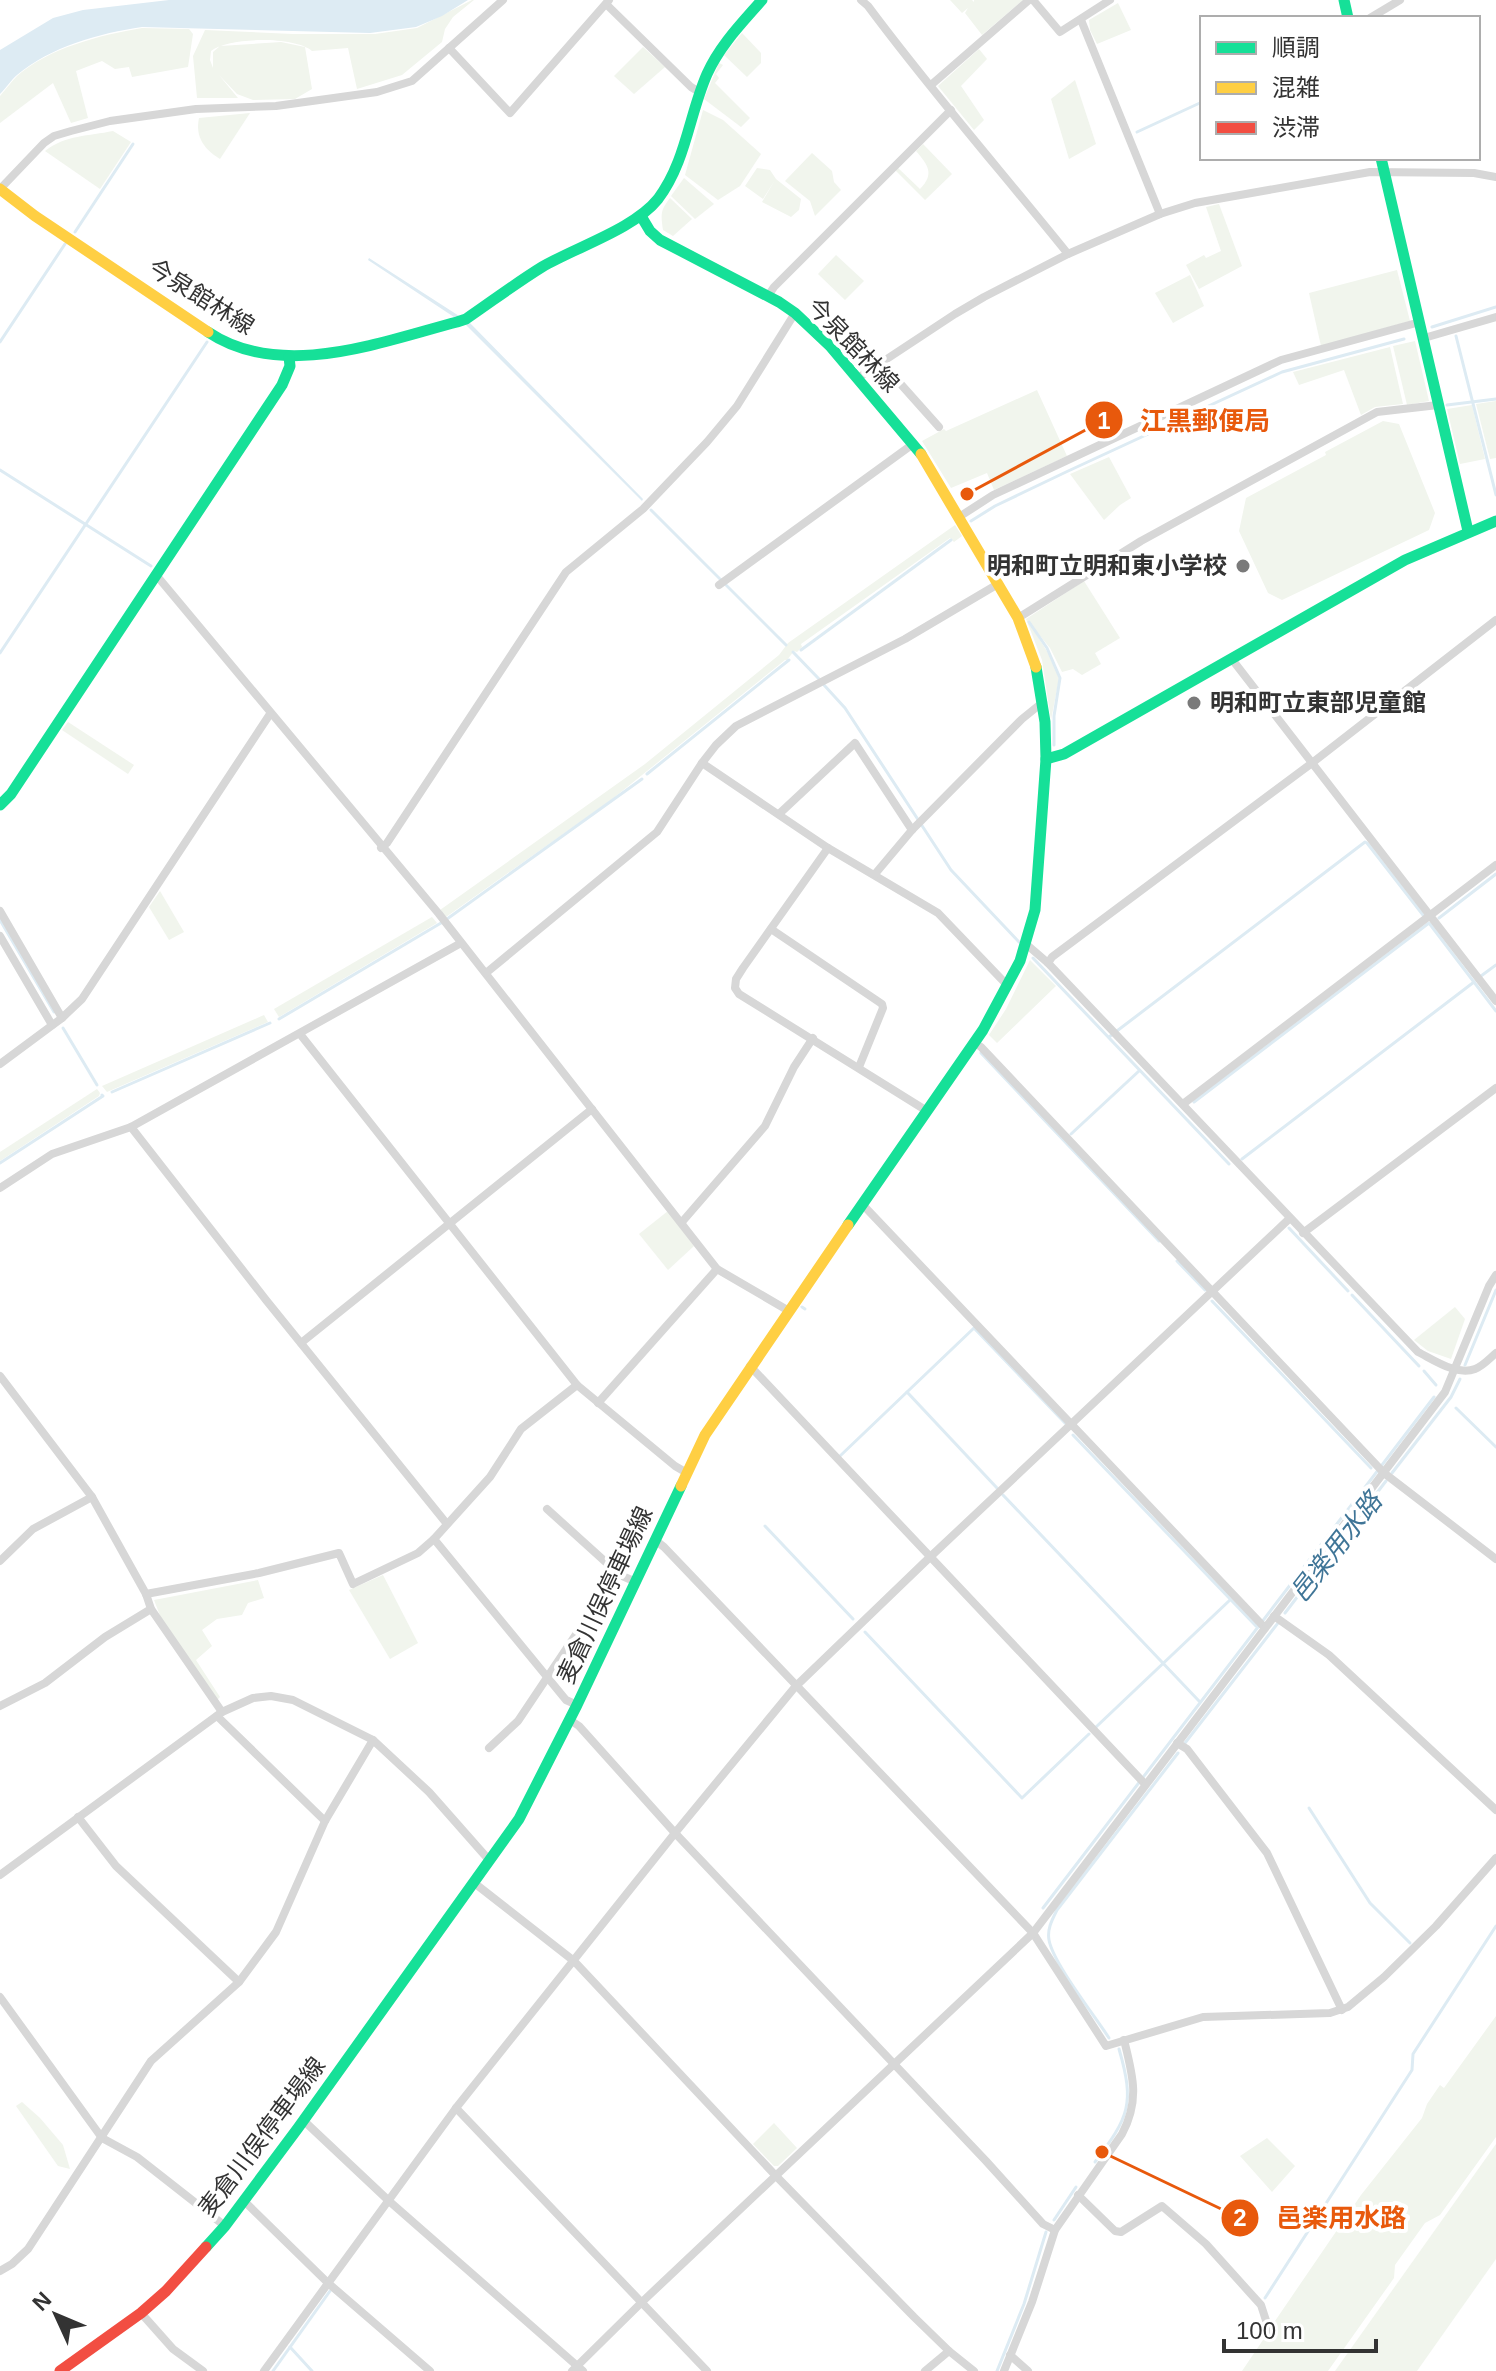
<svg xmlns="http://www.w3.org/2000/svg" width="1496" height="2371" font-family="Arial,'Noto Sans JP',sans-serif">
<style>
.green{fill:#f1f5ed}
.water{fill:#ddebf3}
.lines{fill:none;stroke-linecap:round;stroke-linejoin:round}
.stream{stroke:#ddebf3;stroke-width:3}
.street{stroke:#d7d7d7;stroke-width:8}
.fast{stroke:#16e098;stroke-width:11}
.slow{stroke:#ffcf43;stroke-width:11}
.jam{stroke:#f24e42;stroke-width:11}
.poi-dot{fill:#7a7a7a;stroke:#fff;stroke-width:3}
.labels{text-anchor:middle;stroke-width:8;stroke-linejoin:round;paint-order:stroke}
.street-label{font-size:24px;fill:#333;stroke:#fff}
.poi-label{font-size:24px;font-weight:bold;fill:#333;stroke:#fff;text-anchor:end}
.water-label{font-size:26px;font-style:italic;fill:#3f7597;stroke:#fff}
.leader{fill:none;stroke:#e8590c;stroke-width:3}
.callout-dot{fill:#e8590c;stroke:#fff;stroke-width:3}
.mark-label{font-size:24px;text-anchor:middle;font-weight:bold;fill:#fff}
.callout-label{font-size:26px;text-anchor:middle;font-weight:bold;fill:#e8590c;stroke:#fff;stroke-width:8;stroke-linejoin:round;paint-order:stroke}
</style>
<rect width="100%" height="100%" fill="#fff"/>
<!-- green -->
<g class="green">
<path d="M472,0H474L453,17L445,29L442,42L402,75L357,89L348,48L312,51C294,36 228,37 211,51L210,60L213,68V52L220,46L281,42L305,47L312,89L295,99L253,100L237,94L219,75L238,98H197L193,56L205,30L293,34H375L417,28Z"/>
<polygon points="950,0 972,0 974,2 974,0 1023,0 982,35 965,13 968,8 962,13"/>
<polygon points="1118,3 1131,30 1097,44 1090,30 1089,20"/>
<path d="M142,28L189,29L193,34L188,67L132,77L129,67L115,69L102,61L76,71L88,118L71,123L53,83L0,123V96C6,89 11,82 17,76C49,48 100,35 142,28Z"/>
<polygon points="742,33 761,53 761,63 747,77 724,55"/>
<polygon points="643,47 665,67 634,94 614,76"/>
<polygon points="979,49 987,59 961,86 984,120 974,130 938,86"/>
<polygon points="719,63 723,65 716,74 719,78 715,83 750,118 741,127 704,99"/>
<polygon points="1075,80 1096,144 1069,159 1051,99"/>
<polygon points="703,110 723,120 761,154 740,186 718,200 685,175"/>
<path d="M250,113L220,159C204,149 195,137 199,118Z"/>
<path d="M113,131L131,142L100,189L45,151C65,135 89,136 113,131Z"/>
<path d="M923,144L952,174L925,200L895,170L897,167L920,189C935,174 928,165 916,151Z"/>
<polygon points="812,153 832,171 834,182 841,190 815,216 810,201 785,181"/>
<polygon points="757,168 770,170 776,179 801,199 799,210 791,217 762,202 775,180 763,199 745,186"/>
<polygon points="684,178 714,204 695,219 671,196"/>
<path d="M670,198L692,219L673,236L663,230C661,214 660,211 670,198Z"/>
<polygon points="1219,204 1242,266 1199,289 1186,265 1204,255 1206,258 1221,251 1206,207"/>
<polygon points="836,255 864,281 845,300 818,274"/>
<polygon points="1397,270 1410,321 1321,346 1309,293"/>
<polygon points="1190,275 1204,306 1173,323 1155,293"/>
<polygon points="1415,341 1429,401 1407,405 1393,346"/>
<polygon points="1390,347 1403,404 1375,407 1361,415 1344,370 1299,385 1293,372"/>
<polygon points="1037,390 1067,456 994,490 987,473 951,488 922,441 944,429 946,431"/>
<polygon points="1496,401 1496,458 1490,459 1476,404"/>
<polygon points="1472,405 1485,459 1460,464 1447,409"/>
<polygon points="1383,421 1399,424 1435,513 1429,530 1282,600 1268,593 1239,531 1246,498 1326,455 1325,452"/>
<polygon points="1109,457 1131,498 1120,505 1104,520 1070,474"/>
<polygon points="955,525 962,536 954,542 950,538 801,644 802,647 797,652 794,651 787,660 785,660 611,800 446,917 440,910 645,764 779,655 788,643"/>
<polygon points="1084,581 1120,638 1095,653 1101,664 1082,675 1073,669 1062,672 1050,648 1028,621 1055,664 1059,679 1051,720 1042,660 1026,619"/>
<polygon points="68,722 134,765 128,774 62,730"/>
<polygon points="160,891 184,932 169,940 149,907"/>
<polygon points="432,917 437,923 279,1017 274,1009"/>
<polygon points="1030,960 1056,986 997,1043 989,1035 1006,1009"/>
<polygon points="264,1015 268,1022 107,1092 102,1086"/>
<polygon points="97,1089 100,1093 99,1096 0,1161 0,1152"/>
<polygon points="668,1211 694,1246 668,1270 639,1234"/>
<polygon points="1455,1307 1465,1319 1451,1359 1428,1351 1414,1340"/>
<polygon points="383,1575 418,1643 390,1659 349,1590"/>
<polygon points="258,1580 264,1598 248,1603 242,1615 217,1619 202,1630 212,1646 196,1660 220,1697 217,1700 161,1618 154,1600"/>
<polygon points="1496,2016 1496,2137 1440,2215 1425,2223 1395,2265 1394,2278 1328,2371 1242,2371 1265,2337 1272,2338 1276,2333 1275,2321 1361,2195 1422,2118 1427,2104 1440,2085 1444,2088"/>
<polygon points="22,2102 40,2118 63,2145 70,2169 58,2166 16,2106"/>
<polygon points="774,2123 797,2148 778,2166 774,2166 753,2144"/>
<polygon points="1267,2138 1295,2166 1272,2192 1240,2156"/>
<polygon points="1496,2144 1496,2259 1417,2371 1335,2371"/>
</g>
<!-- water -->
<g class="water">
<path d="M169,0H468L442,16L416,27L370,33L142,27C100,33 50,47 17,75C11,80 6,88 0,94V50L53,18L83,10Z"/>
<polygon points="369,258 470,323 643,499 642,501 466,325 368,260"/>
</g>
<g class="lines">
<!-- stream -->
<g class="stream">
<polyline points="1137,132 1202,102"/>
<polyline points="75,232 133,144"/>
<polyline points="1432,327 1496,307"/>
<polyline points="1456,336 1496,495"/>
<polyline points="0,342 65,244"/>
<polyline points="1447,405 1496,399"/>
<polyline points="0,470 151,566"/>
<polyline points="651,510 786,645"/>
<polyline points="971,521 995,506 1066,472 1282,372 1404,339"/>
<polyline points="1029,622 1047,648 1060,678 1054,716 1054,745"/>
<polyline points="801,650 951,540"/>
<polyline points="793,652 819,679"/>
<polyline points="0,653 207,342"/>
<polyline points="824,685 845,708 951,870 1019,942"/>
<polyline points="647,774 789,660"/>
<polyline points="1439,918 1496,874"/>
<polyline points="447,919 642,779"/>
<polyline points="0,920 54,1012"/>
<polyline points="1033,958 1229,1164"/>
<polyline points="1481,976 1496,965"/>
<polyline points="279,1019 441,923"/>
<polyline points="63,1028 97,1085"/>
<polyline points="1109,1037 1365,842 1367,843 1423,915"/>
<polyline points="981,1053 1159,1241"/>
<polyline points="112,1092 270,1023"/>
<polyline points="1194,1102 1429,923 1496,1011"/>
<polyline points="1071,1134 1139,1071"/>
<polyline points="1242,1159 1474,982"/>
<polyline points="0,1163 103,1096 102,1095"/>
<polyline points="1289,1228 1348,1291"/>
<polyline points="1177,1261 1205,1290"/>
<polyline points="1352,1295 1419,1366"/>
<polyline points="1212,1301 1371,1468"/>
<polyline points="802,1307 805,1309"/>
<polyline points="1465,1365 1496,1290"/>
<polyline points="1424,1371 1436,1385"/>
<polyline points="907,1392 997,1488"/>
<polyline points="1456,1408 1496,1447"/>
<polyline points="1073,1435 1256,1626"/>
<polyline points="840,1456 974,1328 1065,1423"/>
<polyline points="1392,1473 1451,1397 1460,1379"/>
<polyline points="1003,1495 1199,1701"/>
<polyline points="765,1526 853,1619"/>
<polyline points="1285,1613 1386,1481"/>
<polyline points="865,1632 1022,1798 1089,1734"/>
<polyline points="1096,1727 1230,1600"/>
<polyline points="1185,1743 1278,1623"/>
<polyline points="1309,1808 1370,1903 1410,1943"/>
<polyline points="1043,1908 1434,1397"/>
<path d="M1109,2038C1095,2016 1053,1963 1049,1940C1047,1929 1052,1920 1057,1910L1178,1753"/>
<path d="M1095,2162C1129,2117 1135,2104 1119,2049"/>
<polyline points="1054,2220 1076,2187"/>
<polyline points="1265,2298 1412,2070 1413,2054 1496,1926"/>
<polyline points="290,2347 312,2371"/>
<polyline points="273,2371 330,2291"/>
<polyline points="997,2371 1024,2304 1046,2232"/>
</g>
<!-- street -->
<g class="street">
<path d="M861,0L868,6C931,91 1002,172 1068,254"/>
<polyline points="1033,0 1060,32 1110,0"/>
<polyline points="606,4 691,87 701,93"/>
<polyline points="1370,18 1400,0"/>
<polyline points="1081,20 1160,214"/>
<polyline points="449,48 510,113 609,0"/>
<polyline points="931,85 1029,0"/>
<polyline points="0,189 44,143 54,136 71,131 110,121 196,109 276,106 377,92 412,81 503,0"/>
<polyline points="768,296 774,287 951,110"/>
<polyline points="1424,338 1496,317"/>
<polyline points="881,362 939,427"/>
<polyline points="858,378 955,314 984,297 1068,254 1160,214 1195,203 1370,172 1474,173 1496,177"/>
<polyline points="959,517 993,495 1281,360 1420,322"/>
<polyline points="157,576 439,914 717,1269 789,1311"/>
<polyline points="719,585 913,444"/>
<polyline points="1018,618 1141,541 1377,412 1438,405"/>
<polyline points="1231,658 1496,1001"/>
<polyline points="702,763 828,848 938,913 1008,986"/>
<polyline points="779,814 855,743 912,830"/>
<polyline points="381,848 387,843 566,572 643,509 707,442 737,406 795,313"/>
<polyline points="828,848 743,968 736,979 735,988 739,994 927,1111"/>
<polyline points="875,874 912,830 1022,719 1043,702"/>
<polyline points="0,911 62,1018"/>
<polyline points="771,929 882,1004 883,1008 859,1067"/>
<polyline points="0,936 52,1025"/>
<path d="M1026,944L1048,963L1418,1352C1434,1360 1457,1376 1475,1369C1483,1366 1490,1358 1496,1353"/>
<polyline points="1048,963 1052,957 1312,763 1496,620"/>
<polyline points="486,973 657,832 702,763 716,745 736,726 905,639 998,584"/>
<polyline points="300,1034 577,1385 675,1466 687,1473"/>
<polyline points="975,1043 981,1047 1384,1473 1496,1559"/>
<polyline points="0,1064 62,1018 82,999 270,714"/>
<polyline points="1183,1104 1496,865"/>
<polyline points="131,1127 266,1300 447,1524"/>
<polyline points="0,1188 52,1154 131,1127 461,943"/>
<polyline points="863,1205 1265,1628"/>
<polyline points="682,1222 765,1126 794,1067 813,1038"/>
<polyline points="1303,1233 1496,1088"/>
<polyline points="301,1343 592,1109"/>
<polyline points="750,1366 1145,1784"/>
<polyline points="0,1376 92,1497 146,1594 151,1609 222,1712"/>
<polyline points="598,1403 717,1269"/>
<polyline points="547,1509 620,1575 636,1582"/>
<polyline points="655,1540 664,1547 1033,1933 1106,2046 1203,2017 1330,2013 1348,2007 1384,1977 1436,1926 1496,1858"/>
<polyline points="0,1561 33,1529 92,1497"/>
<polyline points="146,1594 259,1573 339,1553 353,1584 418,1553 434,1539"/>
<polyline points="1274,1616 1329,1655 1496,1810"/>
<polyline points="577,1705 566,1700 434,1539 490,1477 521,1429 577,1385"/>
<polyline points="0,1706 45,1683 105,1637 151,1609"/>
<polyline points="217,1716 325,1821"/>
<polyline points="570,1720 579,1726 675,1833 986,2161 1043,2224 1055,2230"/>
<polyline points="1177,1743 1187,1749 1267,1853 1342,2010"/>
<polyline points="489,1748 518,1721 601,1597 620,1575"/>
<polyline points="78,1817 116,1866 239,1982"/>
<polyline points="0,1875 222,1712 253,1698 271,1696 293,1700 373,1740 429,1792 489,1860"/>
<polyline points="473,1882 574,1961 776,2176 914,2317 949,2351 974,2371"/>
<polyline points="0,1997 102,2138 137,2157 225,2226"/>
<polyline points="456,2108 707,2371"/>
<polyline points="303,2120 389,2201 583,2371"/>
<polyline points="1078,2195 1115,2231 1121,2232 1162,2206 1206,2244 1251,2294 1261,2305 1271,2336"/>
<polyline points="244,2201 328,2283 430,2371"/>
<polyline points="0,2271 12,2264 28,2249 151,2061 239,1982 276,1932 325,1821 373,1740"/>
<polyline points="141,2313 173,2349 203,2371"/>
<polyline points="1010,2355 1028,2371"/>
<polyline points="264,2371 456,2108 675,1833 795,1687 929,1558 1289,1219"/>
<polyline points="572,2371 642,2302 1033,1933 1445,1392 1489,1286 1496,1275"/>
<polyline points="925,2371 949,2351"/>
<path d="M1004,2371L1032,2302L1055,2230L1122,2134C1140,2100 1133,2076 1124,2040"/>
</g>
<!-- fast -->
<g class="fast">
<polyline points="1344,0 1348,18"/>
<polyline points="1381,158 1468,531"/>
<polyline points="641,216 650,231 660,240 779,302 795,313 830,346 921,454"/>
<path d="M208,332C281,381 380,342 457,322L466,319C491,302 516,283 542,267C576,247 634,229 658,199C686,162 689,115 707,74C720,45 742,23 762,0"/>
<polyline points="1046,759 1064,754 1405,560 1496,521"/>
<polyline points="0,805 11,794 282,385 290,366 289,357"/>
<polyline points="848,1225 983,1030 1020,961 1035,910 1046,759 1045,722 1036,667"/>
<polyline points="206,2247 225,2226 298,2128 519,1819 577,1705 681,1486"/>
</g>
<!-- slow -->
<g class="slow">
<polyline points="0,189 35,216 208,332"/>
<polyline points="921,454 1018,618 1036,667"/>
<polyline points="681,1486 705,1435 848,1225"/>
</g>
<!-- jam -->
<polyline class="jam" points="60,2371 141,2313 166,2291 206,2247"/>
</g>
<!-- markers -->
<g class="poi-dot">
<circle cx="1243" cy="566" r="8"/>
<circle cx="1194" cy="703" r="8"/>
</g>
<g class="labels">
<!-- street labels -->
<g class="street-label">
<text transform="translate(201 297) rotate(32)" y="8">今泉館林線</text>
<text transform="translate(853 345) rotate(46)" y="8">今泉館林線</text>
<text transform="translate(605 1595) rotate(-65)" y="8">麦倉川俣停車場線</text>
<text transform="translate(262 2137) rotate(-53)" y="8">麦倉川俣停車場線</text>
</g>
<!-- poi labels -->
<g class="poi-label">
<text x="1227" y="574">明和町立明和東小学校</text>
<text x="1210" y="711" text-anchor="start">明和町立東部児童館</text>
</g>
<!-- water labels -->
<g class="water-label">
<text transform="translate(1336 1547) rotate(-52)" y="9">邑楽用水路</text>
</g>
</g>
<!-- callouts -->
<path class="leader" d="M967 494L1104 420M1102 2152L1240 2218"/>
<g class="callout-dot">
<circle cx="967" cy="494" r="8"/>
<circle cx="1102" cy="2152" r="8"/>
<circle cx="1104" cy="420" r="20"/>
<circle cx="1240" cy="2218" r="20"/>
</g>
<g class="mark-label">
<text x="1104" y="429">1</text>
<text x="1240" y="2226">2</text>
</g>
<g class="callout-label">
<text x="1205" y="430">江黒郵便局</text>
<text x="1341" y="2227">邑楽用水路</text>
</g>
<!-- legend -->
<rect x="1200" y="16" width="280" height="144" fill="#ffffff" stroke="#adadad" stroke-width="2"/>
<rect x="1216" y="42" width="40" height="12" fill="#16e098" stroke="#adadad" stroke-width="2"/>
<text x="1272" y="56" font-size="24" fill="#333333">順調</text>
<rect x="1216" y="82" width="40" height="12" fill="#ffcf43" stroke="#adadad" stroke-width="2"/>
<text x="1272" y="96" font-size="24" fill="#333333">混雑</text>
<rect x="1216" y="122" width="40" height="12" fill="#f24e42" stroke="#adadad" stroke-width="2"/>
<text x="1272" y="136" font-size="24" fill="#333333">渋滞</text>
<!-- north arrow -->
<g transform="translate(56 2315) rotate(314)" stroke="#ffffff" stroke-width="6" paint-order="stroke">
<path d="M0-6L14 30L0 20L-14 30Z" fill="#333333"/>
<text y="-12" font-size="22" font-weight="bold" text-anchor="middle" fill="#333333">N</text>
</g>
<!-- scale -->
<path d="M1224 2339v12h152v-12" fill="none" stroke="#333333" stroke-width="4"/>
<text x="1236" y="2339" font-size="24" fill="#333333" stroke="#ffffff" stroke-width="6" paint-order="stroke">100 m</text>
</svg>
